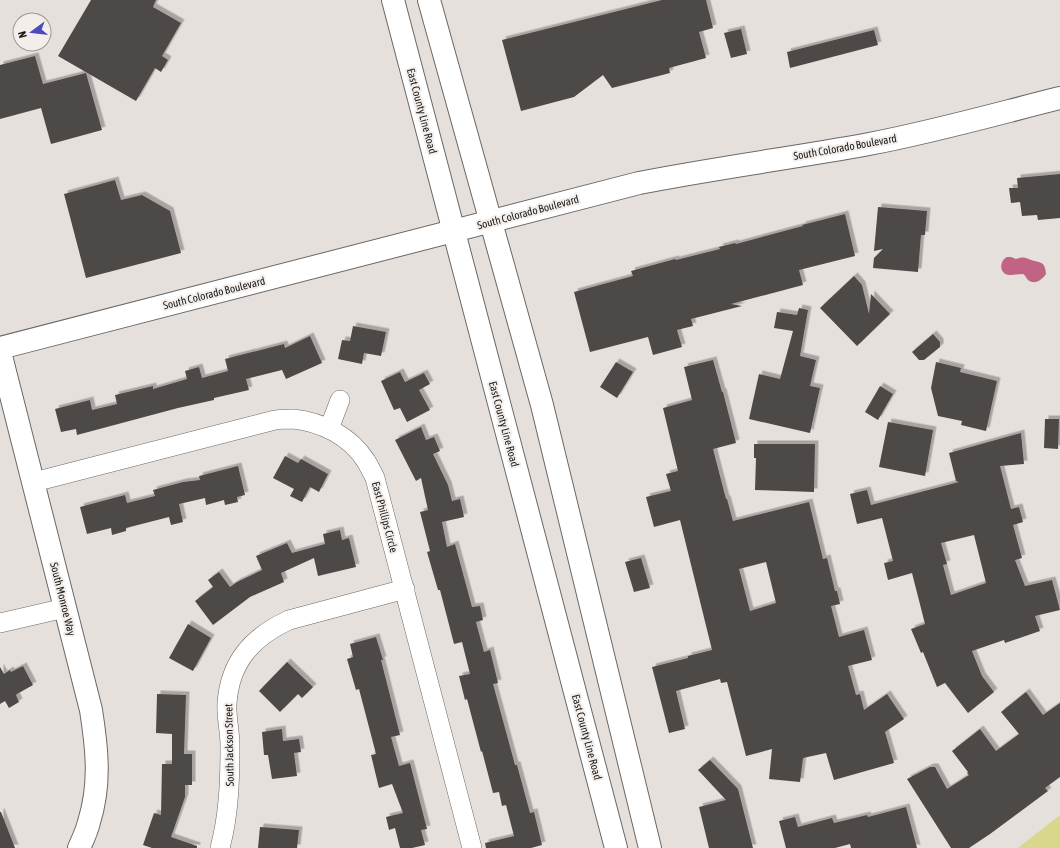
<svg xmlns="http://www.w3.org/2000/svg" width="1060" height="848" font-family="'Asap Condensed',sans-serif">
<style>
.green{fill:#d8d78b}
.water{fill:#c16384}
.building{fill:#4e4847;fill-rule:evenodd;filter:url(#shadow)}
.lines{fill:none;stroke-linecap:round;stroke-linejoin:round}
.minor-casing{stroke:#6c6764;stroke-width:20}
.tertiary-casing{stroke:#6c6764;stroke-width:24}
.secondary-casing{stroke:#6c6764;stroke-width:24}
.minor{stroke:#fff;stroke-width:19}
.tertiary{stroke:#fff;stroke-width:22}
.secondary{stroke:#fff;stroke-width:22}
.labels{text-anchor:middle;stroke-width:4;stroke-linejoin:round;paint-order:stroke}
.street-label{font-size:11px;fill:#191715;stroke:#f4eeea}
</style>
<defs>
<filter id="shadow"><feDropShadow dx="3.5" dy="-3.5" stdDeviation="0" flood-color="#0004"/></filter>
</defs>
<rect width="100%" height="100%" fill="#e6e0dd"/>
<!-- green -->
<polygon class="green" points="1060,815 1060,848 1018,848"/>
<!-- water -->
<path class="water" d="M1007,257H1011L1016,259C1024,257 1023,257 1031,260C1041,263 1045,261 1046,274C1042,280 1034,286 1027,279C1026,277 1025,275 1023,274C1018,274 1013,275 1009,275C999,274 999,261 1007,257Z"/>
<!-- building -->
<g class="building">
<polygon points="91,0 156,0 153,7 181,23 162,56 168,60 161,72 155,68 136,101 58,56"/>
<polygon points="662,0 706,0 713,28 699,32 706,58 669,68 670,73 612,88 603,75 574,97 521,111 502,40"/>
<polygon points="741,29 747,54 731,58 724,33"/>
<polygon points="874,30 878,45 790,68 787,52"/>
<polygon points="35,56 43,84 86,73 102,130 51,144 41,108 0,119 0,65"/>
<polygon points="1060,174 1060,218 1038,220 1037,215 1022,216 1020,202 1011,203 1009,188 1018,188 1017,178"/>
<polygon points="115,180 121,200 142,195 170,211 181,253 86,278 64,194"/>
<polygon points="878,207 927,211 925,235 921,235 918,272 873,268 874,258 883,249 874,251"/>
<polygon points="845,214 855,256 799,270 803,285 731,304 742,306 691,319 693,326 677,330 682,347 653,355 648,337 590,352 574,292 633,276 631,271 675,259 676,260 720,249 719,247 735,243 736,244 803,226 802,225"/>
<polygon points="854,276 862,285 869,314 871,294 890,314 857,346 820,308"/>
<polygon points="799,308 808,310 800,356 816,360 810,386 820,388 810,433 749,419 759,374 780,379 793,331 774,328 777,312 797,315"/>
<polygon points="353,326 386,332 381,356 364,353 362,364 338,359 342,340 350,341"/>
<polygon points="933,334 940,342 940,347 924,360 919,360 912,352"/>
<polygon points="310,336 322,363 286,379 282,370 246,379 249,390 214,398 214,400 178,408 77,435 76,429 61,432 55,409 90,400 92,410 117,404 115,395 153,386 153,389 187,379 185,371 199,367 202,378 228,371 225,359 284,344 285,348"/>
<path d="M713,360L722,392H723L736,443L713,449L726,499H727L733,521L809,502L823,559L827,558L835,591H837L840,604L831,606L839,637L864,630L872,660L848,666L856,695L860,694L864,710L887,694L904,719L885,732L894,763L834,780L826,753L803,758L800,782L769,779L772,749L746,756L727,682L721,683L720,679L676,691L685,729L669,733L652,667L688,658V656L712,650L680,520L654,527L646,497L671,491L666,474L678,471L663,408L692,400L684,367ZM766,562L776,603L750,611L739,569Z"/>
<polygon points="616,362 633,372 617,398 600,387"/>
<polygon points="936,362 961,368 960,372 997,381 986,431 961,425 962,421 938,416 931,388"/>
<polygon points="400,372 405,382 424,373 430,384 419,390 430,410 407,422 400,408 394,410 381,381"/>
<polygon points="880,386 893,394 878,420 865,412"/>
<polygon points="1045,419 1059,419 1058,449 1044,448"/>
<polygon points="888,422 933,430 925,476 879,467"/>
<polygon points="421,427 426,440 434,437 440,451 433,454 448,485 452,501 460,499 464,517 442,522 447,547 455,544 472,607 480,606 483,620 476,622 484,652 490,650 498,683 493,684 515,765 517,765 530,813 534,812 542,845 531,848 486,848 485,843 514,836 506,805 502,806 499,792 493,793 482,751 481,752 467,699 465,700 459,676 470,674 462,642 454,644 440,590 438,590 427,552 430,551 420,512 428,510 421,478 416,481 395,440"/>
<path d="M1021,433L1024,464L1000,466L1011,509L1019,507L1023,522L1013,525L1022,558L1015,560L1025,586L1052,580L1060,610L1035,616L1040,631L1005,643L1004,640L972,651L982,676L994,692L968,713L945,683L937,687L923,652L921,653L911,629L925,624L912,573L888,580L884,563L893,561L882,518L857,524L850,494L867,490L871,505L959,482L956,481L949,453ZM974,535L986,583L951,595L943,565L947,564L941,543Z"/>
<polygon points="754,444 815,444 814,492 755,490 756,458 754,458"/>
<polygon points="285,456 298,463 301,459 328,474 319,492 310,487 302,502 290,496 294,489 273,478"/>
<polygon points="238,466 245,495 237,497 238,502 225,505 224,500 206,505 205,498 179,504 183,522 171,525 169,517 126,528 126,531 112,535 111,528 87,534 80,507 125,495 127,503 155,496 153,490 183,482 200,480 199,476"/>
<polygon points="340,530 342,540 349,538 356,567 318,576 314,558 281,573 284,582 250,597 213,625 195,601 213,587 208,580 219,572 230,587 237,582 262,570 256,556 287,543 292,553 325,544 323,534"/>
<polygon points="641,558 650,588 634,592 625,562"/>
<polygon points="188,624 211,638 193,671 169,658"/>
<polygon points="376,637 383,660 381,660 400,735 391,737 399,766 410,763 427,829 421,830 425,845 412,848 400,848 395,828 389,830 386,817 403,813 392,784 379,788 371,755 376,754 359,689 356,690 347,659 353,657 350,644"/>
<polygon points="287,662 313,687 302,698 298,694 280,712 259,691"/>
<polygon points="23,666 33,685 17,694 16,695 19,702 9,708 5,701 0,704 0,667 4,674 10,670 11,672"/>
<polygon points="1026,692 1043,715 1060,703 1060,777 1045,788 1048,791 990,834 969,848 951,848 907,779 930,767 935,767 947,789 969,775 967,773 968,772 952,751 980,729 996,751 1019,734 1001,712"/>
<polygon points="157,694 186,695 184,754 192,754 192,785 185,785 185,797 171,837 197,846 197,848 152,848 143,845 154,813 161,815 162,764 172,764 172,734 156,733"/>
<polygon points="282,729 283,741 299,739 301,752 294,753 297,776 272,779 268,755 264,755 262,732"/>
<polygon points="710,760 738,789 753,848 709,848 699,807 726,800 698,770"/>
<polygon points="906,807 917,848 851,848 850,844 835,848 786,848 779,821 795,817 798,827 832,818 834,823 867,815 868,817"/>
<polygon points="0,812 1,812 15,848 0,848"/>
<polygon points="260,827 299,830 297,848 258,848"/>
</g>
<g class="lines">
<defs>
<g id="minor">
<polyline points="329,429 340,400"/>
<path d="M34,482L275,420C281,419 287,419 293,419C322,422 350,436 366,461C369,466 372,472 375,478L472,848"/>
<polyline points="0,623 65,608"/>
<path d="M220,848C229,814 230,780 230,745C230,731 226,717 227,703C230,662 252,637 289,620L405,589"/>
</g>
<path id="tertiary" d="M0,352L91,710C97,748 101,784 89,822C87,831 83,839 79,848"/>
<g id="secondary">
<polyline points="393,0 616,848"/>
<polyline points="429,0 542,405 650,848"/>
<path d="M0,348L639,183C715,168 793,158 869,144C933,132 996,114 1060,98"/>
</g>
</defs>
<!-- minor casing -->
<use href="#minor" class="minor-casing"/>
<!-- tertiary casing -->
<use href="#tertiary" class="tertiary-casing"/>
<!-- secondary casing -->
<use href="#secondary" class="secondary-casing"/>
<!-- minor -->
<use href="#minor" class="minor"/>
<!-- tertiary -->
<use href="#tertiary" class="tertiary"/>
<!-- secondary -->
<use href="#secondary" class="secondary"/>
</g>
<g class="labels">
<!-- street labels -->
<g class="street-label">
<text transform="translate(422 111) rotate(75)" y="4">East County Line Road</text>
<text transform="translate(845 147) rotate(-10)" y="4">South Colorado Boulevard</text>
<text transform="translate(528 212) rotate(-15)" y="4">South Colorado Boulevard</text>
<text transform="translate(214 293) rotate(-14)" y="4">South Colorado Boulevard</text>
<text transform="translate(504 424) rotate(75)" y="4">East County Line Road</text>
<text transform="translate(385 517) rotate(75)" y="4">East Phillips Circle</text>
<text transform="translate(63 599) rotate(76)" y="4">South Monroe Way</text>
<text transform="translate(587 737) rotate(75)" y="4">East County Line Road</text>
<text transform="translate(229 745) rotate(-91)" y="4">South Jackson Street</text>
</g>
</g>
<!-- north arrow -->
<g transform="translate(32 32) rotate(255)"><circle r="19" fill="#f4eeea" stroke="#9c9895"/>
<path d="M0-3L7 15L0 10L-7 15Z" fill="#4b4ac1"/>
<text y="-6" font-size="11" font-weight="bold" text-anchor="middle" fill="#191715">N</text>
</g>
</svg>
